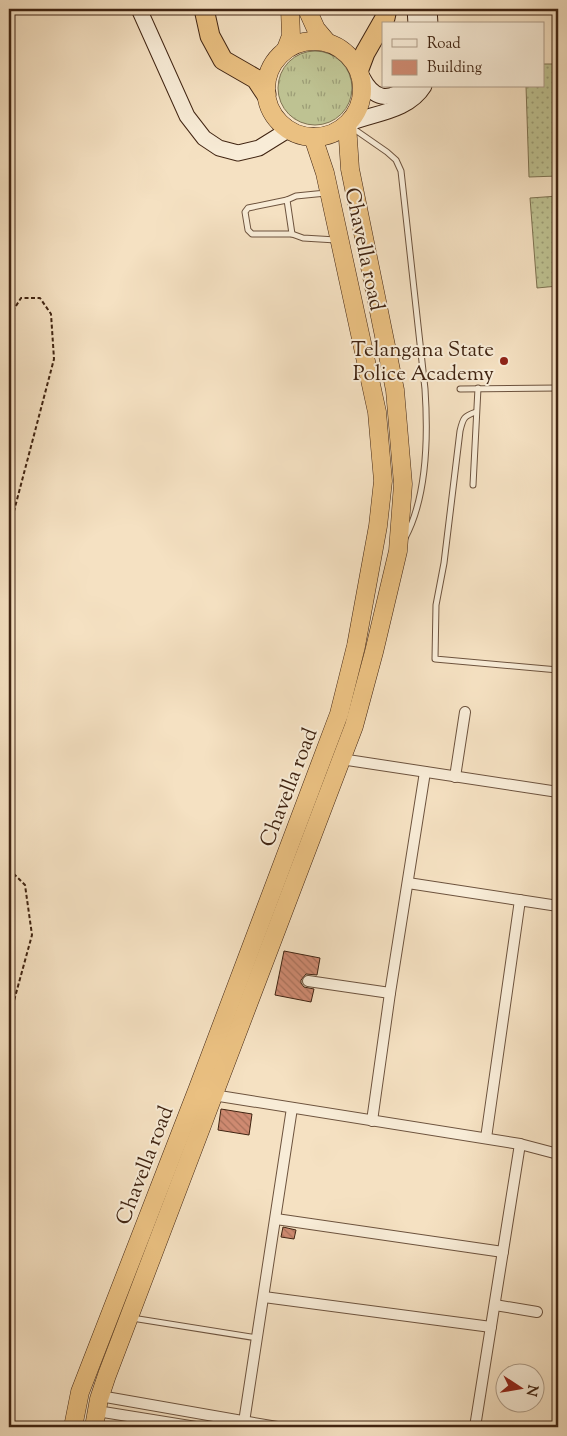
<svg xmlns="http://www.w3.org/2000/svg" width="567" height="1436" font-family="'Sorts Mill Goudy',serif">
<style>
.grass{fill:url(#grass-dots);stroke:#7f7352}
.park{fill:url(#park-tufts);stroke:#7f7352}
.building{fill:url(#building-back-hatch);stroke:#402412}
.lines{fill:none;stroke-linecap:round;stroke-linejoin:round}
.service-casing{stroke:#6d533e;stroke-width:7}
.minor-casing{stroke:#6d533e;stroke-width:12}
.secondary-casing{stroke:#402412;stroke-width:17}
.trunk-casing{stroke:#402412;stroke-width:19}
.motorway-casing{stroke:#402412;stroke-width:21}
.path{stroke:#402412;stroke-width:2;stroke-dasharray:4 2.5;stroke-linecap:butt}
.service{stroke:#f8ecd7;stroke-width:5}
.minor{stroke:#f8ecd7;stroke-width:10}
.secondary{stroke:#f8ecd7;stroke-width:15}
.trunk{stroke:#eac081;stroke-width:18}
.motorway{stroke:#eac081;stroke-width:19}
.poi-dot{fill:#8f2418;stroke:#f8ecd7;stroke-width:2}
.labels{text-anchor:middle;stroke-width:4;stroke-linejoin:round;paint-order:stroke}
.street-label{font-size:21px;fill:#402412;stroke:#f8ecd7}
.poi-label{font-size:21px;fill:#402412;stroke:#f8ecd7;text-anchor:end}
</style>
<defs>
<pattern id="grass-dots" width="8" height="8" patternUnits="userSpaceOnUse" patternTransform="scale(1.25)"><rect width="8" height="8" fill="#bec292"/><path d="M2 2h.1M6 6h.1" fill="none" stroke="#9c9d76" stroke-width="1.8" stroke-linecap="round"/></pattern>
<pattern id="park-tufts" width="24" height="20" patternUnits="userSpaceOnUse" patternTransform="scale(1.25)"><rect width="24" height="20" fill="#bec292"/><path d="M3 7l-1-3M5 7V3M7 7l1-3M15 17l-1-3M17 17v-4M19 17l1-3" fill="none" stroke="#9c9d76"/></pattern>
<pattern id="building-back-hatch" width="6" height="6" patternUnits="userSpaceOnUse" patternTransform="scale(1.25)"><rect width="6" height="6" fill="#ce8a71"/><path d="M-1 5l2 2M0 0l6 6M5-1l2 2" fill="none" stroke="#a9715b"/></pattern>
</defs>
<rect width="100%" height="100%" fill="#f5e1c2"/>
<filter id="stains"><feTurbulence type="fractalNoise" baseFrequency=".004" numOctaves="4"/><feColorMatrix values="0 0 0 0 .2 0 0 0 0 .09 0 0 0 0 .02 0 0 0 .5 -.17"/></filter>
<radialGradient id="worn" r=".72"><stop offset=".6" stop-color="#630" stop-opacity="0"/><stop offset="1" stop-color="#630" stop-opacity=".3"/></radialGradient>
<!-- grass -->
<g class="grass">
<polygon points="543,64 558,64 558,176 529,177 526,86 543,86"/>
<polygon points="558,196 558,286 537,288 530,198"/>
</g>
<!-- park -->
<circle class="park" cx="315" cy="88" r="37"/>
<!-- building -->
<g class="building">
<polygon points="284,951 320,958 317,975 306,974 301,980 301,983 304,987 314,989 311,1002 275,995"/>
<polygon points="221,1109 252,1114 249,1135 218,1130"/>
<polygon points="283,1227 296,1230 294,1239 281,1237"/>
</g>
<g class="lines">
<defs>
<g id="service">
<path d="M351,127L387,152L396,160L401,171L425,389C428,434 427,497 405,538"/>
<polyline points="326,193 296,196 287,200 248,208 245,212 248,230 252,234 292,234 303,238 336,240"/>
<polyline points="287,200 292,234"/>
<polyline points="460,389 558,388"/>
<path d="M476,412C464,416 463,418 460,431L444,563L436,605L435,659L558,670"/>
<polyline points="473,485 478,388"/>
<polyline points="132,1318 257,1338"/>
</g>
<g id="minor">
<polyline points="341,759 558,792"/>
<polyline points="455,777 465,712"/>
<polyline points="408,883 558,906"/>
<polyline points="308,981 390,993"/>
<polyline points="213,1095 520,1144 558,1154"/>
<polyline points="372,1121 390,993 425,772"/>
<polyline points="486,1138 520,900"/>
<polyline points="276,1219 503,1252"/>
<polyline points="264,1297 491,1327"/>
<polyline points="495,1305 537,1312"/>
<polyline points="100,1396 277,1427"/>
<polyline points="97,1411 196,1427"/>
<polyline points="244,1422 292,1108"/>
<polyline points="475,1427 520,1144"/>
</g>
<g id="secondary">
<polyline points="139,9 187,116 204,138 219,148 238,153 259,148 288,130"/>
<polyline points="415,9 416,24"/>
<polyline points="429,9 430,24"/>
<path d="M362,77C374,100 388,102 408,86"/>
<path d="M347,124C373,113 408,112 424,86"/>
</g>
<g id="trunk">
<polyline points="307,9 316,29 327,42"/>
<circle cx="314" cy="89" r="48"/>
<polyline points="286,49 291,36 290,9"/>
<polyline points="73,1427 80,1392 198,1088 339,714 356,646 378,526 383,481 377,412 325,173 313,137"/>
<polyline points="94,1427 99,1399 107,1375 354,726 374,652 398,551 403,484 395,390 350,169 347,124"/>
</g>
<g id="motorway">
<polyline points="204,9 210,36 223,60 256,79 266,94"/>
<polyline points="359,69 365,53 385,18 387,9"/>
</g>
</defs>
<!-- service casing -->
<use href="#service" class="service-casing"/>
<!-- minor casing -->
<use href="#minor" class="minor-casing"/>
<!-- secondary casing -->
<use href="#secondary" class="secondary-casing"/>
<!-- trunk casing -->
<use href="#trunk" class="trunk-casing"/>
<!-- motorway casing -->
<use href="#motorway" class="motorway-casing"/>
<!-- path -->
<g class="path">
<polyline points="9,317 21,298 40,298 51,314 54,359 14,511 9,547"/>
<polyline points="9,869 25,885 32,935 9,1019"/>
</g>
<!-- service -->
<use href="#service" class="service"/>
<!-- minor -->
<use href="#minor" class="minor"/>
<!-- secondary -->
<use href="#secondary" class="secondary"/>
<!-- trunk -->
<use href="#trunk" class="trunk"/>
<!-- motorway -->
<use href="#motorway" class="motorway"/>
</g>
<!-- markers -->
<circle class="poi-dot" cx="504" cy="361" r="5"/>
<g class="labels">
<!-- street labels -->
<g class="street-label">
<text transform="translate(365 249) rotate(78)" y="7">Chavella road</text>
<text transform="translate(288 787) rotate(-69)" y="7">Chavella road</text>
<text transform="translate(144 1165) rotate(-69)" y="7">Chavella road</text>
</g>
<!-- poi labels -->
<g class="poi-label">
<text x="494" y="356">Telangana State<tspan x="494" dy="24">Police Academy</tspan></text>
</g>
</g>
<!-- margin -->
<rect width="567" height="1436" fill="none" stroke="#f5e1c2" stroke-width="30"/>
<rect x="10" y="10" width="547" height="1416" fill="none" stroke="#402412" stroke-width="2.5"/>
<rect x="15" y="15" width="537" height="1406" fill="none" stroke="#402412"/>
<!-- legend -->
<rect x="382" y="22" width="162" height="65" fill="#f8ecd7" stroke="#ae9c88"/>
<rect x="392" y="39" width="25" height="8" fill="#f8ecd7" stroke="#ae9c88"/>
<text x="427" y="48" font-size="15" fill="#402412">Road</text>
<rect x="392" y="60" width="25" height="15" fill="#ce8a71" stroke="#ae9c88"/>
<text x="427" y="72" font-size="15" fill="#402412">Building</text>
<!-- north arrow -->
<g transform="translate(520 1388) rotate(102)"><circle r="24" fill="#f8ecd7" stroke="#ae9c88"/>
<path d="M0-4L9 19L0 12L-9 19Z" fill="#8f2418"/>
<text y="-8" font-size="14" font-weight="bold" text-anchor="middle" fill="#402412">N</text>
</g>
<rect width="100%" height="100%" filter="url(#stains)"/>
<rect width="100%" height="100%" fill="url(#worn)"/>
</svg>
